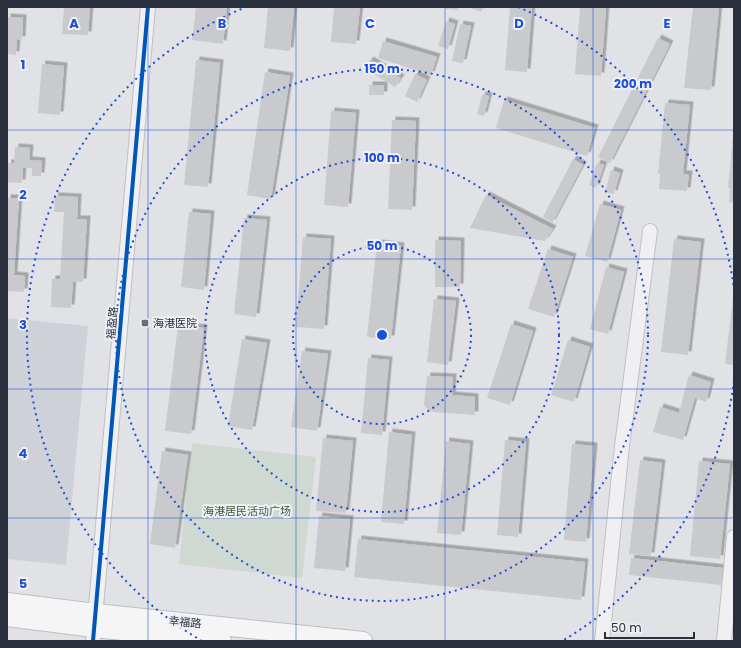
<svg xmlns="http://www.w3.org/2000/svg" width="741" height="648" font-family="Poppins,'Noto Sans SC',sans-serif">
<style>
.built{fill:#cfd1d8}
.green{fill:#d0d9d1}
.building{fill:#c9cacd;filter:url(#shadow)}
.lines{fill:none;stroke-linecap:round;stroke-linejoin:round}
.minor-casing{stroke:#bfc0c3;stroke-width:16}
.major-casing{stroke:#bdbfc3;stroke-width:20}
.minor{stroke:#f0f0f2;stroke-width:14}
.major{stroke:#f5f5f6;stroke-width:18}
.cycleway-casing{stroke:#eef0f5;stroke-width:6}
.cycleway{stroke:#0057b8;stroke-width:4}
.grid{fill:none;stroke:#1d4ed8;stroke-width:1;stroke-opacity:0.55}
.ring{fill:none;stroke:#1d4ed8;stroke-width:2;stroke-dasharray:2 4}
.poi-dot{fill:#696e78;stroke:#eef0f5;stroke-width:1.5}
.labels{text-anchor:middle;stroke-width:4;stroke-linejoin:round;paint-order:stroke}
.street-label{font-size:11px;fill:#292f3d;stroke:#eef0f5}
.poi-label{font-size:11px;fill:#292f3d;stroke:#eef0f5;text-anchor:start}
.park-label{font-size:11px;fill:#3b5837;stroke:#eef0f5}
.grid-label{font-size:13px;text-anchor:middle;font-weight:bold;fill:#1d4ed8;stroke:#eef0f5;stroke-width:4;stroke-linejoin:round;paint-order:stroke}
.centre{fill:#1d4ed8;stroke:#eef0f5;stroke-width:2}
.ring-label{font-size:12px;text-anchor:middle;font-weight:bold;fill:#1d4ed8;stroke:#eef0f5;stroke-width:4;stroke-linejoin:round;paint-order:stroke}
</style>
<defs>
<filter id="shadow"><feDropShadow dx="3.5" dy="-3.5" stdDeviation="0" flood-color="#0004"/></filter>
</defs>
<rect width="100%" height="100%" fill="#e1e2e5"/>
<!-- built -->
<polygon class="built" points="7,318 88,326 66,565 7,559"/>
<!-- green -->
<polygon class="green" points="192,443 316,457 302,578 179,564"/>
<!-- building -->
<g class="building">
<polygon points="64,7 90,7 88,35 62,34"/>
<polygon points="196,7 227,7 223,44 192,40"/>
<polygon points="268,7 294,7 290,51 264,48"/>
<polygon points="334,7 360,7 356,44 331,42"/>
<polygon points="446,7 458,7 458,10 446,9"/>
<polygon points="470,7 483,7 481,12 470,8"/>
<polygon points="510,7 532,7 527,72 505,70"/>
<polygon points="580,7 606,7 601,76 575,74"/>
<polygon points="693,7 719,7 711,90 684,88"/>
<polygon points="7,17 23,18 22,40 17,39 16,55 7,54"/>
<polygon points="446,21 455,24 448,49 438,46"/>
<polygon points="460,24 471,26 463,63 452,61"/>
<polygon points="658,38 670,44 610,163 598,157"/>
<polygon points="383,41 437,57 431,75 378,58"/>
<polygon points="196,60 220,63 208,187 184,185"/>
<polygon points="370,60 401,78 395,87 364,68"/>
<polygon points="42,64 64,66 60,115 38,113"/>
<polygon points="265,72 290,76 271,199 247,195"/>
<polygon points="415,74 427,80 417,102 405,96"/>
<rect x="369" y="85" width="15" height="10"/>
<polygon points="482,95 489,96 484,116 477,114"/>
<polygon points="504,100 595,128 587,156 496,128"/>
<polygon points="665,103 690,105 683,174 689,174 687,191 659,189 660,174 658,174"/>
<polygon points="331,111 356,113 348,207 324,205"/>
<polygon points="392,120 416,121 412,210 388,209"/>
<polygon points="733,135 734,135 734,203 729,202 730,188 728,188"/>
<polygon points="15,147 30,148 29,160 42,161 41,176 32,176 32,168 23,168 22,183 7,182 8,163 14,163"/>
<polygon points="573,159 583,165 552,223 543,217"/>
<polygon points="597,163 604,165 596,188 589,185"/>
<polygon points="611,170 620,173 614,194 605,192"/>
<polygon points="486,195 553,229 545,241 470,228"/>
<polygon points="55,196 78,197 77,219 87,219 83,282 73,282 71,308 51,307 52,279 60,279 64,212 54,212"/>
<polygon points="7,198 19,198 14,275 25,276 24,292 7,291"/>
<polygon points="600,204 621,210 607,262 585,256"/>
<polygon points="189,212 211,214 204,290 181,287"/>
<polygon points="244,218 267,220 256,317 234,314"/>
<polygon points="303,237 331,239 324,329 296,327"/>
<polygon points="674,239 701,242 688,355 661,352"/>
<polygon points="435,240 461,241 460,287 435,287"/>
<polygon points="377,243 401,246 391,339 367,337"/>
<polygon points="548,249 573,257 554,317 528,309"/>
<polygon points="606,267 624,272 608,334 590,329"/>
<polygon points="434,299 456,301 448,365 427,362"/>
<polygon points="733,299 734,299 734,365 725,364"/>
<polygon points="511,324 533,331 510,405 487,398"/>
<polygon points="178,325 204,328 191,434 165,431"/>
<polygon points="242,339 267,343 252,430 228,426"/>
<polygon points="568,340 590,347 574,402 551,395"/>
<polygon points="302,351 328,354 317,431 291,427"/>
<polygon points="368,358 389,360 382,435 361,433"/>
<polygon points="689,375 711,382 706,402 695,398 683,440 653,432 660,407 679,413"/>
<polygon points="427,376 453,377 452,395 475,397 475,415 434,412 428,410 424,405"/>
<polygon points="389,432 412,435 404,524 381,522"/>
<polygon points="323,438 353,441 346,513 316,511"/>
<polygon points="505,440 526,442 518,537 497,535"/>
<polygon points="446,441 470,444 461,535 437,533"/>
<polygon points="572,444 594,446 586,542 564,540"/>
<polygon points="162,451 188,455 175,548 150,544"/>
<polygon points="640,460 662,463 651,556 629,554"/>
<polygon points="699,461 730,464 720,559 690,556"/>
<polygon points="319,516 350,519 345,571 314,568"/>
<polygon points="358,539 585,562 581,600 354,577"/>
<polygon points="631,558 723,568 721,585 629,575"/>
</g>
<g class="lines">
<defs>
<g id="minor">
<polyline points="93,641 148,7"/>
<polyline points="602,641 622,446 650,231"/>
<polyline points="724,641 734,537"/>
</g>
<g id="major">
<polyline points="7,602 96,613 363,641"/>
<polyline points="7,617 94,628 222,641"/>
</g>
</defs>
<!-- minor casing -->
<use href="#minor" class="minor-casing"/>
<!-- major casing -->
<use href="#major" class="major-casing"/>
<!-- minor -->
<use href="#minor" class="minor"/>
<!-- major -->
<use href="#major" class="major"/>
<defs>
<polyline id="cycleway" points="93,641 148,7"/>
</defs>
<!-- cycleway casing -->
<use href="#cycleway" class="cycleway-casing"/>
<!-- cycleway -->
<use href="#cycleway" class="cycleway"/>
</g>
<!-- grid -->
<path class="grid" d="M148,7V641M296,7V641M445,7V641M593,7V641M7,130H734M7,259H734M7,389H734M7,518H734"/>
<!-- distance rings -->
<g class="ring">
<circle cx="382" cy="335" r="89"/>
<circle cx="382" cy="335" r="177"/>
<circle cx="382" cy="335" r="266"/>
<path d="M734 381A355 355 0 0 1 562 641M202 641A355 355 0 0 1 246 7M518 7A355 355 0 0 1 734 289"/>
</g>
<!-- markers -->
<rect class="poi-dot" x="141" y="319" width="8" height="8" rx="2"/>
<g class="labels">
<!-- street labels -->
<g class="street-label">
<text transform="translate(112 323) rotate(-85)" y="4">福盈路</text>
<text transform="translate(185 622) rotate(6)" y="4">幸福路</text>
</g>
<!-- poi labels -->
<g class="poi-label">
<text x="153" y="327">海港医院</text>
</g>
<!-- park labels -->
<g class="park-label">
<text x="247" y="515">海港居民活动广场</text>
</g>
</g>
<g class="grid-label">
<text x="74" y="28">A</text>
<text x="222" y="28">B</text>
<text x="370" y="28">C</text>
<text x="519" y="28">D</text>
<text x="667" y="28">E</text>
<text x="23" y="69">1</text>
<text x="23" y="199">2</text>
<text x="23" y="329">3</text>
<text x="23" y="458">4</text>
<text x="23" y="588">5</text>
</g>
<circle cx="382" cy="335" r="6" class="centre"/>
<g class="ring-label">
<text x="382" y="73">150 m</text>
<text x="633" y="88">200 m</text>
<text x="382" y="162">100 m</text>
<text x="382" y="250">50 m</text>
</g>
<!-- border -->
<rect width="741" height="648" fill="none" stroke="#292f3d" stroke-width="16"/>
<!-- scale -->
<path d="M605 632v6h89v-6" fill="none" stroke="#292f3d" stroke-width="2"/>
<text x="611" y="632" font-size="12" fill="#292f3d" stroke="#eef0f5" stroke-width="3" paint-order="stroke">50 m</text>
</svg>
